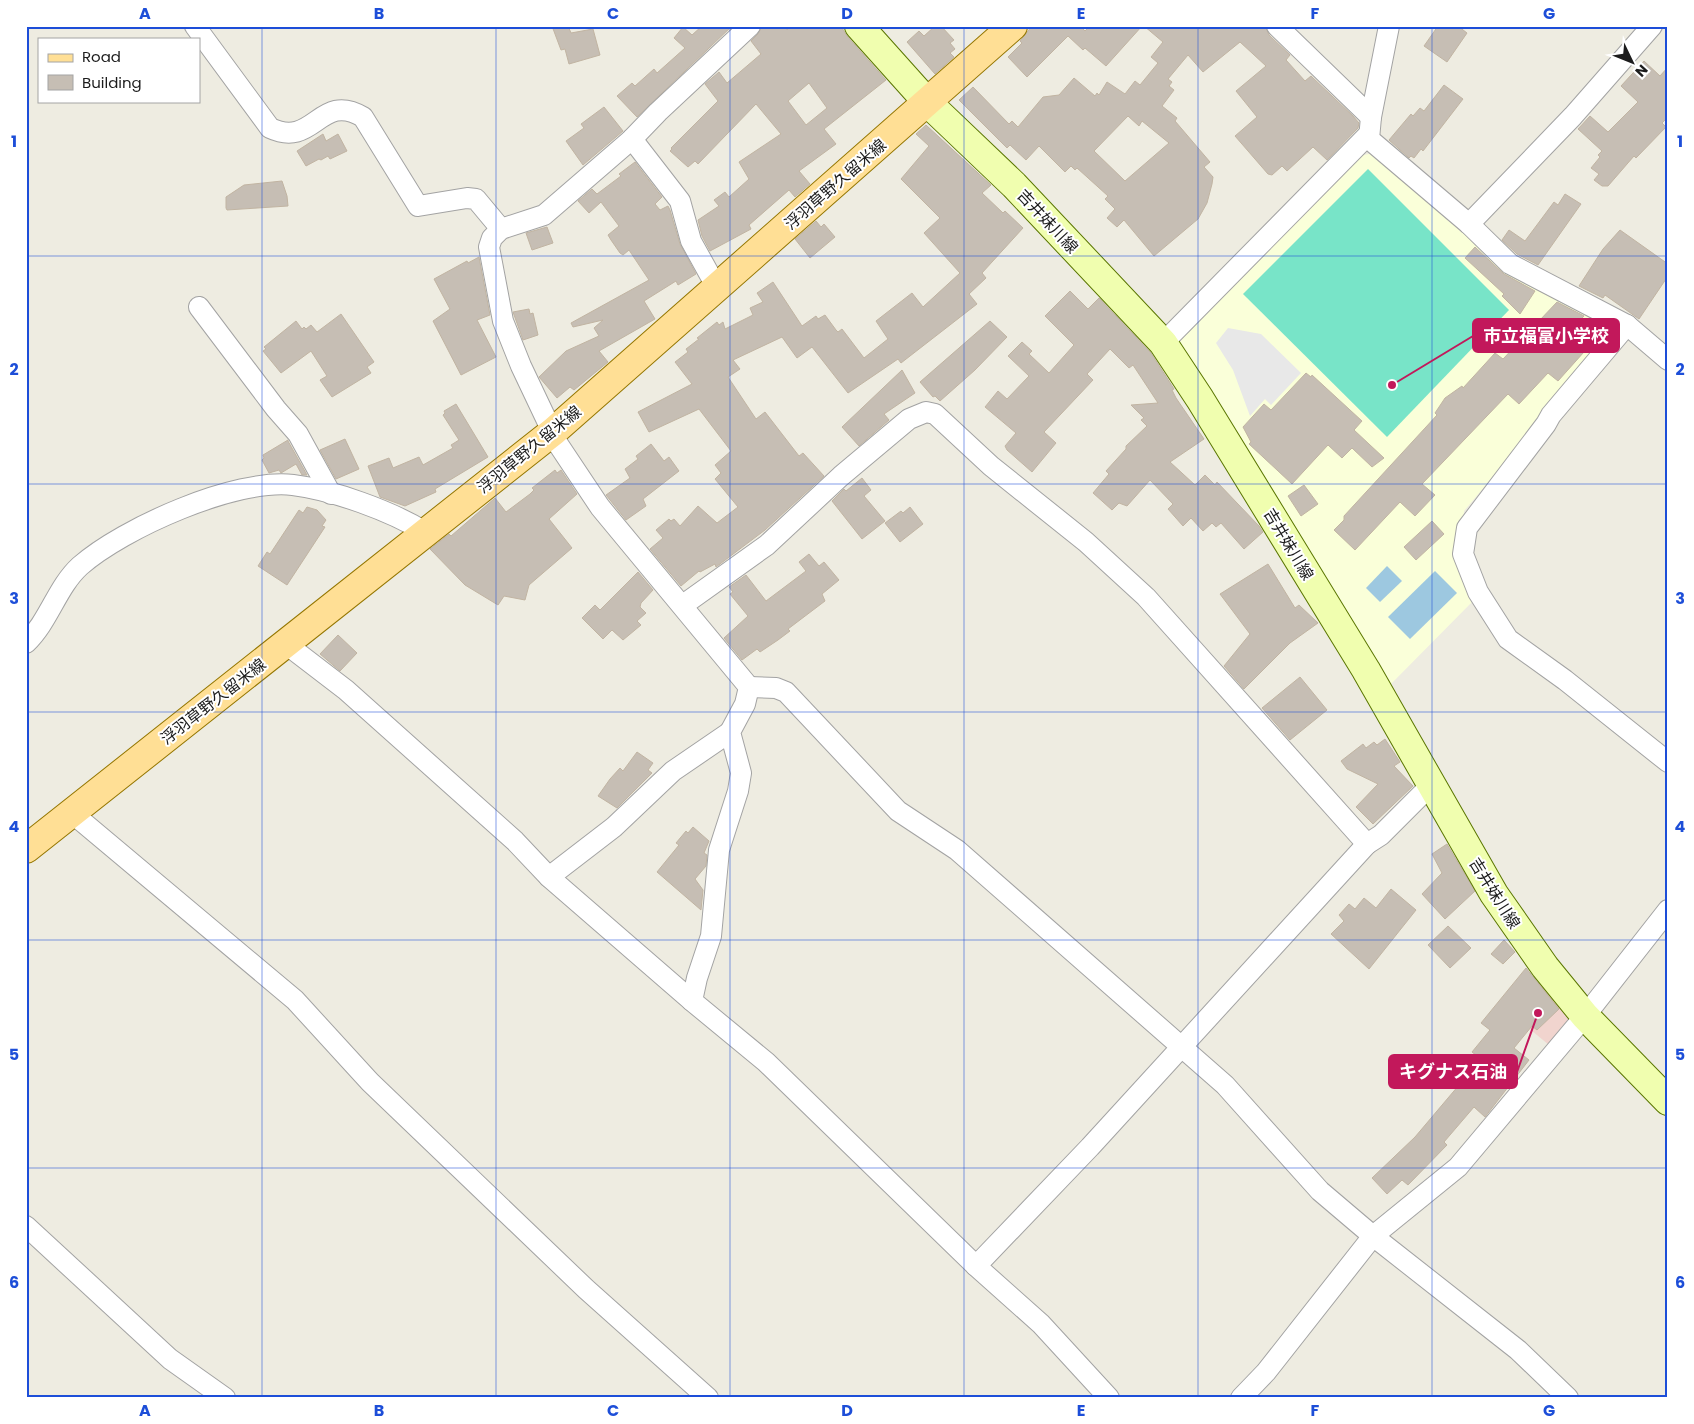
<svg xmlns="http://www.w3.org/2000/svg" width="1694" height="1424" font-family="Poppins,'Noto Sans JP',sans-serif">
<style>
.commercial{fill:#f1d4ce}
.education{fill:#faffd9}
.pitch{fill:#78e4c8}
.parking{fill:#e8e8e8}
.water{fill:#9dc8e0}
.building{fill:#c6beb4;stroke:#c1b4a2;fill-rule:evenodd}
.lines{fill:none;stroke-linecap:round;stroke-linejoin:round}
.minor-casing{stroke:#a3a3a3;stroke-width:22}
.secondary-casing{stroke:#5a7600;stroke-width:30}
.primary-casing{stroke:#947600;stroke-width:30}
.minor{stroke:#fff;stroke-width:20}
.secondary{stroke:#f0feaf;stroke-width:28}
.primary{stroke:#ffdf95;stroke-width:28}
.grid{fill:none;stroke:#1d4ed8;stroke-width:1;stroke-opacity:0.55}
.labels{text-anchor:middle;stroke-width:4;stroke-linejoin:round;paint-order:stroke}
.street-label{font-size:16px;fill:#1c1c1c;stroke:#fff}
.leader{fill:none;stroke:#c2185b;stroke-width:2}
.callout-dot{fill:#c2185b;stroke:#fff;stroke-width:2}
.callout{fill:#c2185b;stroke:#c2185b;stroke-width:2}
.callout-label{font-size:18px;text-anchor:middle;font-weight:bold;fill:#fff}
.neatline{fill:none;stroke:#1d4ed8;stroke-width:2}
.grid-label{font-size:16px;text-anchor:middle;font-weight:bold;fill:#1d4ed8}
</style>
<rect width="100%" height="100%" fill="#eeece1"/>
<!-- commercial -->
<polygon class="commercial" points="1540,983 1568,1015 1568,1023 1549,1045 1508,1011"/>
<!-- education -->
<polygon class="education" points="1374,153 1445,218 1509,272 1612,322 1610,337 1464,511 1460,561 1476,598 1389,686 1175,340 1359,156"/>
<!-- pitch -->
<polygon class="pitch" points="1368,169 1509,310 1387,437 1243,294"/>
<!-- parking -->
<polygon class="parking" points="1228,328 1261,334 1301,373 1271,405 1265,399 1250,416 1233,370 1216,343"/>
<!-- water -->
<g class="water">
<polygon points="1387,566 1402,581 1380,602 1366,588"/>
<polygon points="1435,571 1457,593 1410,639 1388,617"/>
</g>
<!-- building -->
<g class="building">
<polygon points="552,26 568,26 571,33 593,29 600,55 569,64 565,49 561,50"/>
<polygon points="702,26 732,26 637,117 617,96 632,83 635,86 654,69 657,73 685,48 674,38 683,27 692,35"/>
<path d="M762,26H784L787,30L791,26H841L847,36L886,80L824,129L836,144L799,171L810,184L795,197L789,190L749,225L751,229L710,251L702,236L698,220L719,206L714,200L725,192L729,197L749,179L739,162L781,134L756,104L698,164L695,161L688,167L670,151L672,149L671,148L718,101L705,84L719,72L727,83L761,54L751,41L758,34ZM809,83L827,108L806,125L788,101Z"/>
<polygon points="935,26 941,26 954,40 950,43 955,49 950,53 954,57 935,74 907,42 919,31 924,36"/>
<polygon points="1032,26 1080,26 1085,31 1090,26 1142,26 1106,66 1085,48 1083,50 1068,36 1027,77 1008,57 1022,43 1020,41"/>
<path d="M1144,26H1265L1269,35L1290,55L1286,60L1305,81L1311,76L1353,116L1359,123L1358,128L1327,160L1313,147L1287,171L1282,166L1272,175L1268,174L1235,136L1257,117L1236,91L1266,66L1240,42L1203,72L1188,55L1168,79L1172,82L1169,86L1174,90L1162,106L1177,118L1175,121L1210,162L1204,167L1213,177L1212,184L1207,203L1198,219L1154,256L1124,220L1117,227L1107,218L1115,209L1105,199L1108,196L1077,168L1075,170L1071,166L1065,172L1039,146L1026,160L1010,145L1007,148L959,100L973,87L1009,124L1012,121L1018,127L1043,97L1059,95L1074,78L1095,96L1097,93L1099,95L1107,82L1125,94L1135,81L1140,85L1158,63L1151,57L1163,42ZM1128,116L1139,126L1142,121L1169,143L1125,181L1094,151Z"/>
<polygon points="1438,26 1458,26 1467,33 1447,62 1424,46"/>
<polygon points="1644,61 1660,76 1668,67 1668,117 1662,123 1666,127 1636,158 1634,156 1608,186 1602,186 1594,180 1599,174 1591,168 1600,157 1598,155 1602,151 1578,129 1590,116 1608,132 1638,102 1621,86"/>
<polygon points="1444,85 1463,99 1423,151 1421,149 1414,158 1411,156 1409,158 1389,140 1411,114 1413,116 1420,108 1424,111"/>
<polygon points="604,107 623,131 583,165 566,141 584,128 581,124"/>
<polygon points="926,125 991,185 982,193 1003,213 1005,211 1023,228 982,273 986,278 969,294 977,304 901,363 898,359 848,393 812,347 797,358 782,337 733,360 740,369 728,377 756,419 765,412 799,456 803,453 824,476 765,530 716,567 715,564 700,572 699,571 681,586 650,549 663,538 656,530 669,519 671,521 674,519 680,526 698,506 717,523 738,507 715,479 721,473 715,465 731,451 699,409 649,432 638,412 692,384 675,362 688,352 686,349 699,339 697,338 717,322 719,325 723,322 725,329 753,315 750,308 763,302 757,293 773,282 802,326 816,316 818,319 825,315 836,330 838,332 842,329 864,358 888,339 876,321 912,293 923,307 960,273 924,233 940,218 901,179 929,146 916,134"/>
<polygon points="323,134 326,141 338,134 347,151 330,159 328,156 321,160 319,159 306,166 297,151"/>
<polygon points="635,162 662,197 655,204 660,210 668,206 670,210 680,244 696,274 678,285 676,281 644,301 655,319 599,351 608,362 574,390 570,387 557,398 539,377 566,351 599,336 594,328 603,320 573,327 571,323 649,280 629,250 623,255 620,253 611,240 608,235 619,226 601,202 589,213 578,201 592,189 597,194 621,176 619,174"/>
<polygon points="282,181 287,196 288,206 227,210 226,208 226,197 244,185"/>
<polygon points="1565,194 1581,204 1538,265 1517,254 1502,240 1509,230 1525,241 1554,202 1558,205"/>
<polygon points="816,221 821,227 824,224 835,237 810,258 795,239"/>
<polygon points="547,227 553,243 532,250 526,233"/>
<polygon points="1620,230 1668,264 1668,276 1639,319 1605,295 1603,298 1579,286 1603,249"/>
<polygon points="1475,247 1504,274 1535,291 1520,314 1502,296 1504,294 1465,258"/>
<polygon points="479,257 490,315 477,320 496,357 461,375 433,321 450,309 434,279 467,261 468,263"/>
<polygon points="1070,291 1088,309 1099,298 1151,353 1174,389 1172,390 1176,398 1204,439 1170,462 1195,485 1205,475 1215,485 1217,482 1259,526 1263,532 1244,549 1221,523 1216,527 1212,523 1203,531 1191,518 1183,526 1168,509 1173,504 1150,480 1127,506 1119,503 1112,510 1093,493 1109,474 1106,471 1126,449 1126,446 1147,426 1141,420 1144,418 1131,405 1158,403 1133,365 1129,368 1110,349 1087,374 1093,380 1044,432 1056,443 1032,472 1007,450 1005,446 1016,433 985,407 998,391 1007,399 1029,376 1008,356 1022,342 1032,351 1029,354 1049,373 1074,345 1045,316"/>
<polygon points="1557,302 1584,316 1570,331 1583,342 1578,347 1584,352 1558,381 1548,373 1519,404 1508,394 1422,484 1435,495 1415,516 1400,502 1355,550 1334,530 1344,520 1344,516 1437,415 1435,413 1445,398 1462,386 1463,388 1495,353 1503,359"/>
<polygon points="529,309 530,314 533,313 538,335 523,340 513,312"/>
<polygon points="341,314 374,362 367,367 371,373 332,397 320,380 327,376 311,351 281,373 263,351 266,349 264,347 296,321 302,329 304,327 306,329 311,325 317,332"/>
<polygon points="990,321 1007,337 975,370 940,401 935,396 933,397 920,382"/>
<polygon points="902,370 915,393 884,414 889,420 859,446 842,427"/>
<polygon points="1306,373 1311,377 1312,375 1362,421 1354,430 1384,458 1372,467 1352,448 1342,458 1328,445 1292,484 1249,444 1251,442 1243,427 1264,404 1271,410"/>
<polygon points="456,404 488,457 435,489 436,492 405,506 380,497 368,466 389,458 393,468 419,457 423,465 453,448 451,445 459,440 443,415 445,413 444,411"/>
<polygon points="345,439 359,469 336,479 320,450"/>
<polygon points="288,440 288,441 307,475 302,475 296,464 281,473 279,470 269,473 262,460 264,458 263,455"/>
<polygon points="651,444 664,461 669,457 679,471 643,499 646,506 626,520 606,495 630,478 625,469 638,459 636,456"/>
<polygon points="555,470 557,473 561,470 577,494 549,519 572,548 529,585 525,600 504,596 498,605 465,585 430,549 449,534 451,536 495,498 506,512 530,494 534,490 532,488"/>
<polygon points="862,478 871,490 864,496 885,521 862,539 832,501 844,489 846,491"/>
<polygon points="1304,485 1318,504 1301,516 1288,496"/>
<polygon points="307,507 317,510 326,520 322,526 325,527 287,585 258,566 267,552 270,554 299,510 303,513"/>
<polygon points="910,507 923,524 900,542 885,523 901,511 903,513"/>
<polygon points="1432,521 1444,534 1416,560 1404,547"/>
<polygon points="809,554 819,566 824,562 839,580 822,594 825,601 788,629 790,631 778,640 760,652 757,649 742,660 724,638 748,616 730,594 733,592 729,587 746,575 766,601 806,571 799,562"/>
<polygon points="1268,564 1295,608 1299,605 1318,623 1290,643 1244,689 1224,666 1250,634 1220,594"/>
<polygon points="638,572 653,590 641,603 640,607 646,613 637,621 641,625 623,640 612,630 603,639 582,618 595,605 600,610"/>
<polygon points="338,635 357,653 340,671 320,654"/>
<polygon points="1300,677 1327,710 1290,740 1262,708"/>
<polygon points="1385,739 1400,762 1394,766 1413,786 1373,824 1356,807 1378,784 1347,769 1341,761 1363,744 1366,748 1374,742 1377,745"/>
<polygon points="637,752 653,763 648,770 652,773 617,808 598,796 610,779 620,768 623,771"/>
<polygon points="693,827 709,841 704,853 707,855 706,866 695,879 703,890 701,910 657,872 679,845 676,843 686,831 688,833"/>
<polygon points="1447,844 1475,891 1445,919 1422,894 1442,873 1432,854"/>
<polygon points="1391,889 1416,910 1369,969 1331,934 1344,921 1339,915 1349,904 1355,909 1364,898 1376,908"/>
<polygon points="1448,926 1471,948 1450,968 1428,945"/>
<polygon points="1504,940 1515,952 1503,964 1491,954"/>
<polygon points="1526,968 1559,1009 1537,1030 1532,1026 1514,1048 1529,1060 1485,1117 1474,1107 1444,1142 1447,1145 1408,1185 1402,1180 1387,1194 1372,1178 1415,1137 1481,1059 1472,1052 1490,1030 1481,1023"/>
</g>
<g class="lines">
<defs>
<g id="minor">
<path d="M195,26L270,128C315,149 319,91 363,117L418,206L467,198L476,199L501,229"/>
<polyline points="750,26 658,112 632,139 544,215 501,229 492,238 489,247 503,321 521,366 558,444 600,507 749,687 745,704 730,732 741,773 738,791 719,850 711,936 697,978 692,1001 766,1062 976,1266 1041,1324 1109,1398"/>
<polyline points="1277,26 1371,117"/>
<polyline points="1389,26 1371,117 1369,139 1469,224 1510,264 1627,325 1668,360"/>
<polyline points="632,139 680,201 691,241 717,288"/>
<polyline points="1469,224 1573,116 1652,26"/>
<polyline points="199,307 276,409 298,434 331,494"/>
<polyline points="1627,325 1551,415 1546,424 1467,528 1463,554 1478,592 1508,639 1565,680 1668,762"/>
<polyline points="1163,343 1369,134"/>
<polyline points="683,605 767,545 841,476 909,419 926,412 935,414 991,466 1086,542 1146,597 1367,844 1381,835 1431,785"/>
<path d="M26,643C49,621 57,587 80,566C123,528 236,478 293,485C333,490 391,511 425,532"/>
<polyline points="286,644 346,690 515,841 549,877 692,1001"/>
<polyline points="749,687 776,688 786,692 898,811 957,850 1225,1085 1320,1191 1373,1236 1518,1350 1568,1398"/>
<polyline points="72,813 295,1000 370,1082 586,1289 708,1398"/>
<polyline points="549,877 614,827 673,771 730,732"/>
<polyline points="26,1226 170,1359 225,1398"/>
<polyline points="976,1266 1090,1147 1367,844"/>
<polyline points="1241,1398 1266,1372 1373,1236 1458,1167 1585,1016 1668,910"/>
</g>
<polyline id="secondary" points="859,26 928,103 1014,185 1163,343 1200,399 1366,670 1494,894 1545,967 1585,1016 1668,1101"/>
<polyline id="primary" points="26,849 554,431 1013,26"/>
</defs>
<!-- minor casing -->
<use href="#minor" class="minor-casing"/>
<!-- secondary casing -->
<use href="#secondary" class="secondary-casing"/>
<!-- primary casing -->
<use href="#primary" class="primary-casing"/>
<!-- minor -->
<use href="#minor" class="minor"/>
<!-- secondary -->
<use href="#secondary" class="secondary"/>
<!-- primary -->
<use href="#primary" class="primary"/>
</g>
<!-- grid -->
<path class="grid" d="M262,26V1398M496,26V1398M730,26V1398M964,26V1398M1198,26V1398M1432,26V1398M26,256H1668M26,484H1668M26,712H1668M26,940H1668M26,1168H1668"/>
<g class="labels">
<!-- street labels -->
<g class="street-label">
<text transform="translate(835 184) rotate(-41)" y="6">浮羽草野久留米線</text>
<text transform="translate(1048 221) rotate(47)" y="6">吉井妹川線</text>
<text transform="translate(529 449) rotate(-39)" y="6">浮羽草野久留米線</text>
<text transform="translate(1289 544) rotate(59)" y="6">吉井妹川線</text>
<text transform="translate(213 701) rotate(-38)" y="6">浮羽草野久留米線</text>
<text transform="translate(1495 893) rotate(58)" y="6">吉井妹川線</text>
</g>
</g>
<!-- callouts -->
<path class="leader" d="M1392 385L1473 336M1538 1013L1517 1072"/>
<g class="callout-dot">
<circle cx="1392" cy="385" r="5"/>
<circle cx="1538" cy="1013" r="5"/>
</g>
<g class="callout">
<rect x="1473" y="319" width="146" height="33" rx="5"/>
<rect x="1389" y="1055" width="128" height="33" rx="5"/>
</g>
<g class="callout-label">
<text x="1546" y="342">市立福富小学校</text>
<text x="1453" y="1078">キグナス石油</text>
</g>
<!-- border -->
<rect width="1694" height="1424" fill="none" stroke="#ffffff" stroke-width="55"/>
<!-- legend -->
<rect x="38" y="38" width="162" height="65" fill="#ffffff" stroke="#a4a4a4"/>
<rect x="48" y="54" width="25" height="8" fill="#ffdf95" stroke="#a4a4a4"/>
<text x="82" y="62" font-size="15" fill="#1c1c1c">Road</text>
<rect x="48" y="75" width="25" height="15" fill="#c6beb4" stroke="#a4a4a4"/>
<text x="82" y="88" font-size="15" fill="#1c1c1c">Building</text>
<!-- north arrow -->
<g transform="translate(1632 62) rotate(133)" stroke="#ffffff" stroke-width="4" paint-order="stroke">
<path d="M0-4L9 19L0 12L-9 19Z" fill="#1c1c1c"/>
<text y="-8" font-size="14" font-weight="bold" text-anchor="middle" fill="#1c1c1c">N</text>
</g>
<rect x="28" y="28" width="1638" height="1368" class="neatline"/>
<g class="grid-label">
<text x="145" y="19">A</text>
<text x="379" y="19">B</text>
<text x="613" y="19">C</text>
<text x="847" y="19">D</text>
<text x="1081" y="19">E</text>
<text x="1315" y="19">F</text>
<text x="1549" y="19">G</text>
<text x="14" y="147">1</text>
<text x="1680" y="147">1</text>
<text x="14" y="375">2</text>
<text x="1680" y="375">2</text>
<text x="14" y="604">3</text>
<text x="1680" y="604">3</text>
<text x="14" y="832">4</text>
<text x="1680" y="832">4</text>
<text x="14" y="1060">5</text>
<text x="1680" y="1060">5</text>
<text x="14" y="1288">6</text>
<text x="1680" y="1288">6</text>
<text x="145" y="1416">A</text>
<text x="379" y="1416">B</text>
<text x="613" y="1416">C</text>
<text x="847" y="1416">D</text>
<text x="1081" y="1416">E</text>
<text x="1315" y="1416">F</text>
<text x="1549" y="1416">G</text>
</g>
</svg>
